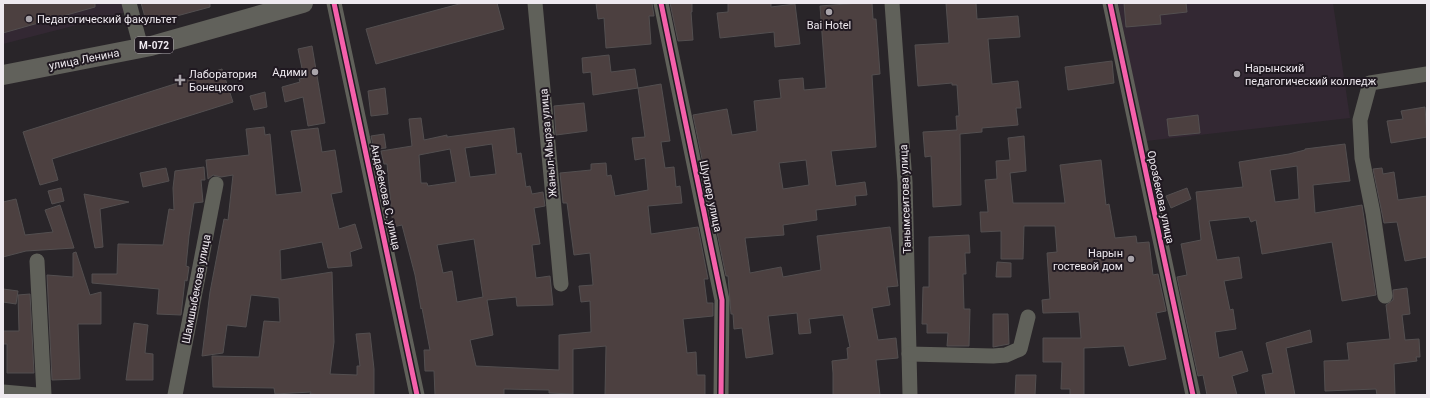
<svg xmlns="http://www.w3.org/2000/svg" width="1430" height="398" font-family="Roboto,sans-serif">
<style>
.built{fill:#332833}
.building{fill:#4c4040;stroke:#534f50;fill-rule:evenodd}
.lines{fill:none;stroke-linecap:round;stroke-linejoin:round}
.minor{stroke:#60615a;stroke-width:15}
.major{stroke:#61615b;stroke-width:20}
.cycleway-casing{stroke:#201921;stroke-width:8}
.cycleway{stroke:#f560ab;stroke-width:5}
.poi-dot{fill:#a9a4aa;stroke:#201921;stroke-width:1.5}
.labels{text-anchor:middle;stroke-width:4;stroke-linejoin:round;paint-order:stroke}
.shield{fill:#201921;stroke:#b0abb1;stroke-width:1}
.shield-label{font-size:10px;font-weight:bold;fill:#eee9ef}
.poi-label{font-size:11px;fill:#eee9ef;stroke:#201921;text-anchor:start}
.street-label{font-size:11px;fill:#eee9ef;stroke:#201921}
</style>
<rect width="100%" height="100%" fill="#292529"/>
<!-- built -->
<g class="built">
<polygon points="3,3 125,3 127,12 3,44"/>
<polygon points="1118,3 1333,3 1350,118 1146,141"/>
</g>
<!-- building -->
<g class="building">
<polygon points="3,3 95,3 95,7 3,33"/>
<polygon points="141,3 210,3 210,7 147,24"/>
<polygon points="463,3 497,3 504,29 376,64 366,29"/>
<polygon points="596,3 652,3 654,16 649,16 651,44 606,48 604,18 598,19"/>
<polygon points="670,3 692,3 692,12 691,12 693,40 678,41"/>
<polygon points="728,3 771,3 771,7 795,4 800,44 775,47 774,32 720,38 717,13 728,12"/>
<path d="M859,3H872L873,19H876L880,74L872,75L876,147L831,151L836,186L865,182L867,195L855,196L856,205L816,210L817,220L783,225L784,235L745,238L750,273L781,267L783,277L821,270L817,236L890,227L898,286L887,287L890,305L872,308L878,340L896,338L898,358L876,360L880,395H833V373L832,361L848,359L847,348L850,347L843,315L809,319L811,333L799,334L797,313L768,316L773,354L746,358L742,328L734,329L733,314H731L728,276H726L693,115L727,109L732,135L757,131L754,101L781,98L779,80L803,78L804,90L826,88L820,6ZM806,160L809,185L783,189L779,163Z"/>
<polygon points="946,3 976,3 977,19 1018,16 1020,37 988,39 992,84 1018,81 1021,108 1016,108 1018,125 982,128 982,132 960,134 961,205 933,207 931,156 925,157 923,132 957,130 956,116 959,116 957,85 952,85 952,83 918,86 915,45 949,43"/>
<polygon points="1124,3 1186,3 1187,12 1160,15 1161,24 1126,27"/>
<polygon points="312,46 325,123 308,126 303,97 285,102 282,87 300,82 299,79 304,78 298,49"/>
<path d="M609,55L611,72L635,69L638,88L661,84L670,141L661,142L665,168L674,167L676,187L680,186L682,203L648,206L651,234L698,227L708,279H704L707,303H713V316L683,319L687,353L696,352L697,375H705V395H605L606,346L573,349V394L549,393V390L504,389V395H435L434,371H425L424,350H430L422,308L421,309L415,275L402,225L393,227L387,164H384L381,151L412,146L409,119L421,118L424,140L447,135V137L514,128L517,154L521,153L526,187L530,186L532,194L543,192L545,206L534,208L540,244L532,245L536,278L550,276L553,305L517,306L516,297L487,300L493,335L470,340L476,366L559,370V335L591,332L590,301L581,302L579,286L593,285L590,253L574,255L567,203H563L560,173L591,170V164L606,163L607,176L611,175L615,196L648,190L645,158L635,160L632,138L645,137L638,88L593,95L591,72L583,73L582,58ZM492,144L496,174L470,177L465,148ZM450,149L456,182L428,186L427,183H421L419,155ZM474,239L483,297L457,302L452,271L443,273L437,245Z"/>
<polygon points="1112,61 1114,83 1068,90 1065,67"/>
<polygon points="222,69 233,102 52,159 58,180 40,185 23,132"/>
<polygon points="385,88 388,114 371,116 368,91"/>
<polygon points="265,92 267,107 254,110 250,96"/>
<polygon points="584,103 587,131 556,135 554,106"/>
<polygon points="1425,107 1427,137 1391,143 1387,121 1403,119 1401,111"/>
<polygon points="1198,115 1200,133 1169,136 1167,119"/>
<polygon points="264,127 265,135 270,134 276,195 302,192 291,131 318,128 322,152 335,150 342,192 331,194 339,229 355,224 362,248 350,252 352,266 328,268 322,242 280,250 281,280 332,272 334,342 330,374 357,375 357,366 360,366 356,334 370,333 374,369 374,395 324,395 310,394 311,392 275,394 274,388 213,387 212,356 259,357 264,321 280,322 279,298 251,295 246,327 227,325 223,353 202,356 210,292 224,219 228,220 233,175 221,177 213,175 208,179 206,160 249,155 246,129"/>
<polygon points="384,134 386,148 374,149 371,136"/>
<polygon points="1024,136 1026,171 1010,173 1013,203 1065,203 1060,165 1101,160 1106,205 1109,204 1115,238 1136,236 1137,243 1149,242 1153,275 1158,274 1166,311 1156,313 1166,359 1129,366 1124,346 1084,348 1084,395 1070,395 1070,389 1061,389 1062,362 1043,362 1043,338 1081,338 1079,312 1043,313 1042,300 1050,299 1047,253 1057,252 1055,226 1024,226 1023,259 1001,259 1001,231 981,232 980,212 988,212 985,180 997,179 996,161 1010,160 1008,138"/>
<path d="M1345,144L1350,181L1313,185L1315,213L1362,205L1376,295L1342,301L1332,242L1262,254L1256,220L1251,222L1249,217L1209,221L1217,260L1239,257L1242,278L1224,281L1230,310L1233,309L1236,329L1215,332L1219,358L1242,351L1248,371L1232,376L1237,395H1207L1203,375L1198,376L1177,277L1187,275L1181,244L1201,240L1196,192L1243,187L1239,162L1289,154L1305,150V149ZM1297,166L1299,199L1275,202L1270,170Z"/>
<polygon points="204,167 205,180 201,180 203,202 194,203 189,236 186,266 189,267 187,281 185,280 181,315 157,314 159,289 92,283 92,274 117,274 118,244 163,245 169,209 174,210 173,188 175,171"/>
<polygon points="166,168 169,181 143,187 140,173"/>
<polygon points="1382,168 1383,174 1394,172 1398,200 1427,196 1427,257 1405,261 1397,222 1384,223 1373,169"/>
<polygon points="61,188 64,201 52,204 48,191"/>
<polygon points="1187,188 1191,199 1171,208 1166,196"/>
<polygon points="84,194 129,202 100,209 103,247 95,248"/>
<polygon points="16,199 25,235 53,232 45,210 60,205 74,248 26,251 3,257 3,202"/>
<polygon points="969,235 970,253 965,253 966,274 963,274 964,309 970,309 969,346 947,346 948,333 927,333 927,324 922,324 923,287 929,287 929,237"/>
<polygon points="76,252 90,295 101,292 101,324 78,324 80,379 52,380 47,275 73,277 73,253"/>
<polygon points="997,262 1011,263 1011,277 996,277"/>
<polygon points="1407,288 1410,314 1402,315 1405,340 1419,339 1420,357 1416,357 1417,361 1394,364 1395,395 1377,395 1376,389 1325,391 1324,361 1349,360 1347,343 1390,339 1386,305 1393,300 1393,290"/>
<polygon points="3,289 18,291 16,304 3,302"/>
<polygon points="30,294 34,373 7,373 7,344 3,344 3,331 19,331 18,295"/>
<polygon points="993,314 1008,314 1009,344 993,347"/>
<polygon points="134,323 148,325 145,353 153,354 153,380 126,380"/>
<polygon points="1310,330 1312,342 1286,348 1295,395 1266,395 1262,375 1273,373 1266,343"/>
<polygon points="1016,375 1036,375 1035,395 1015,395"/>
</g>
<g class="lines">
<!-- minor -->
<g class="minor">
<polyline points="129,3 140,44 151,46"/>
<polyline points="334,3 417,395"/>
<polyline points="535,3 561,284"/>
<polyline points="661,3 722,300 721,395"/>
<polyline points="892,3 905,182 910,395"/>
<polyline points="1110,3 1193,395"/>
<polyline points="37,261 44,395"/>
<polyline points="1385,296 1373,213 1362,158 1360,120 1370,83 1427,74"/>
<polyline points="909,354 993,356 1006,355 1020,349 1028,317"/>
<polyline points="3,392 37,395"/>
<polyline points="175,395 216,184"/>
</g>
<!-- major -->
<polyline class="major" points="3,75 151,46 303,3"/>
<defs>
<g id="cycleway">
<polyline points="334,3 417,395"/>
<polyline points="661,3 722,300 721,395"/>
<polyline points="1110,3 1193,395"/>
</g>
</defs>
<!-- cycleway casing -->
<use href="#cycleway" class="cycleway-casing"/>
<!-- cycleway -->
<use href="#cycleway" class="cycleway"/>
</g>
<!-- markers -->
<g class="poi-dot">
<circle cx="829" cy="12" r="4"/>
<circle cx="29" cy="19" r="4"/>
<circle cx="315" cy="72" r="4"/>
<circle cx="1237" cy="74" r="4"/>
<path d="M178 74h4v4h4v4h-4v4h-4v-4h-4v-4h4z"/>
<circle cx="1131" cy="259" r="4"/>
</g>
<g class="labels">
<!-- shield labels -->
<rect class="shield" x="135" y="37" width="38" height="16" rx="3"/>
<g class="shield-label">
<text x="154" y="49">М-072</text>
</g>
<!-- poi labels -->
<g class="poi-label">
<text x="37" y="23">Педагогический факультет</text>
<text x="829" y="29" text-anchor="middle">Bai Hotel</text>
<text x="1245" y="72">Нарынский<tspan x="1245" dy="13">педагогический колледж</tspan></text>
<text x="307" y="76" text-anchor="end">Адими</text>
<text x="189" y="78">Лаборатория<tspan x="189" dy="13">Бонецкого</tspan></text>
<text x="1123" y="257" text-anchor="end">Нарын<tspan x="1123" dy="13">гостевой дом</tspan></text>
</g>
<!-- street labels -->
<g class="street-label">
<text transform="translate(84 59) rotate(-11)" y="4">улица Ленина</text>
<text transform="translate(548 143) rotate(-95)" y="4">Жаныл-Мырза улица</text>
<text transform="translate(711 196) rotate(78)" y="4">Шуллер улица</text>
<text transform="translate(386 197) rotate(78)" y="4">Андабекова С. улица</text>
<text transform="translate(1161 197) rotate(78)" y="4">Орозбекова улица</text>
<text transform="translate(905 199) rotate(-92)" y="4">Танымсеитова улица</text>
<text transform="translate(196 289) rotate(-79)" y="4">Шамшыбекова улица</text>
</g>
</g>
<!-- border -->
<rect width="1430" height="398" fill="none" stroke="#eee9ef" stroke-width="8"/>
</svg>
